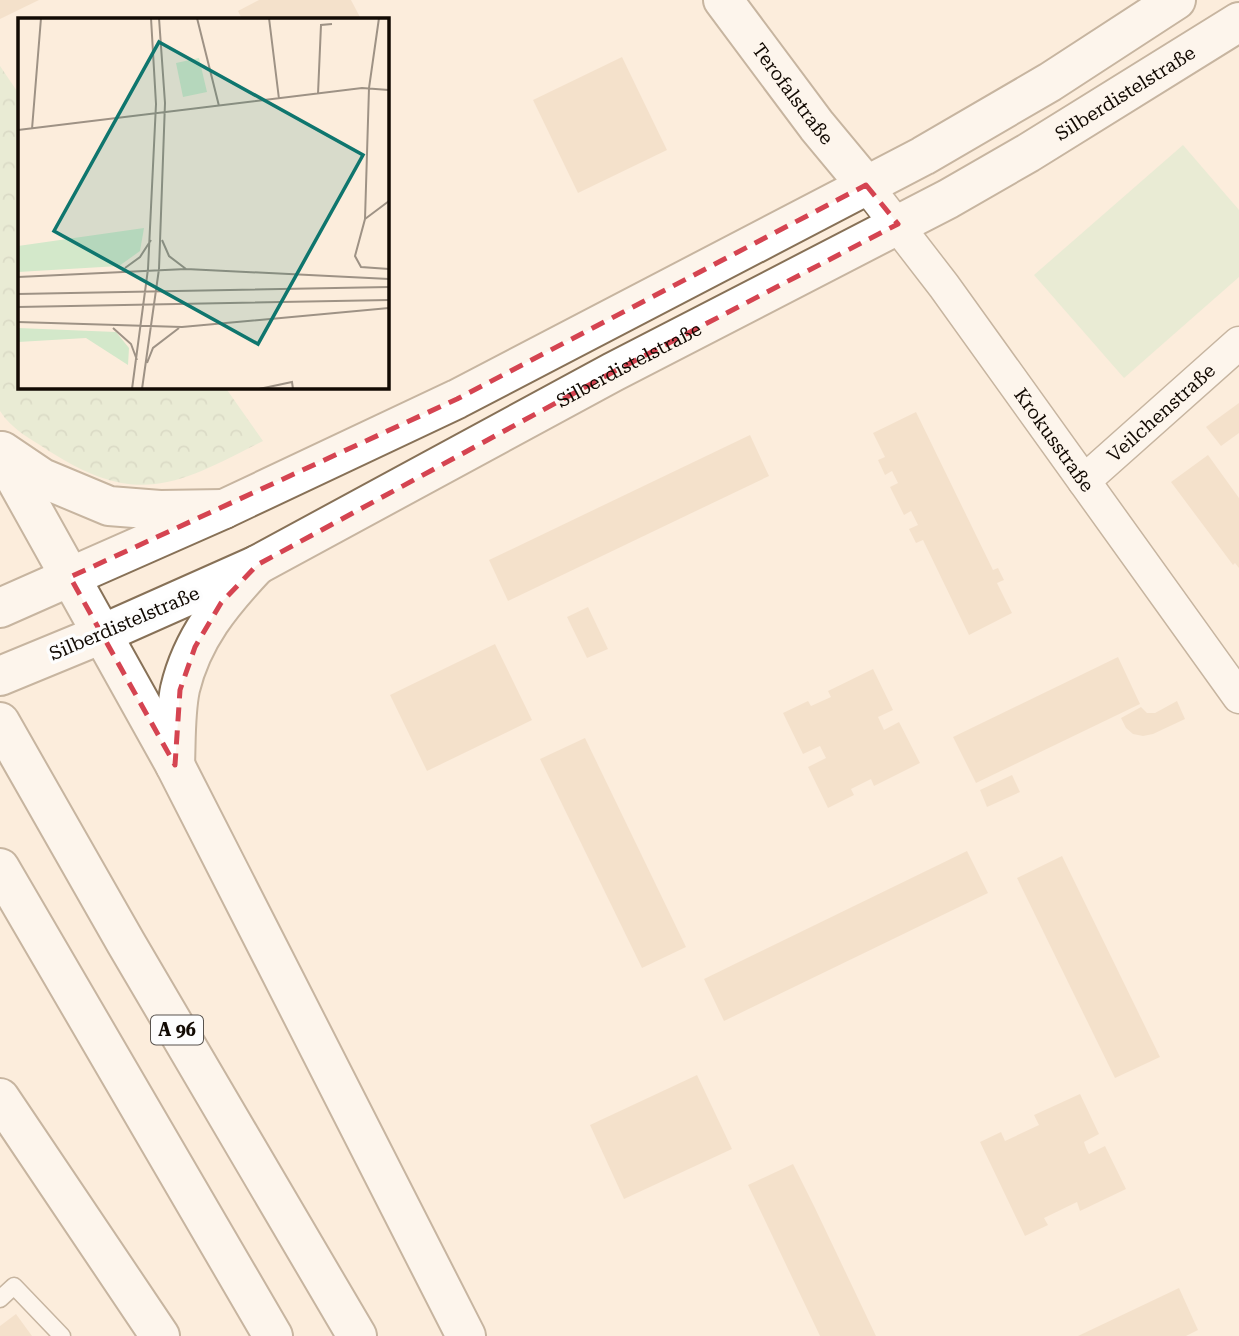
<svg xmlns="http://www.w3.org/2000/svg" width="1239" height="1336" font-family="'Roboto Serif',serif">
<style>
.forest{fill:url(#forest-crowns)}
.park{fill:#d3e8ca}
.building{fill:#ecd3b7}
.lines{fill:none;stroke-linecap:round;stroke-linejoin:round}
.service-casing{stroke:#877157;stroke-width:19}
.minor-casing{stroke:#877157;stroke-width:35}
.tertiary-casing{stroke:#877157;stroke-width:42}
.secondary-casing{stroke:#877157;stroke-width:42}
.motorway-casing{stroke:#877157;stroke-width:42}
.service{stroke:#fff;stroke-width:16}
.minor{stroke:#fff;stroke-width:32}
.tertiary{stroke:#fff;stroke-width:38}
.secondary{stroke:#fff;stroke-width:38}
.motorway{stroke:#fff;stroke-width:38}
.marked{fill:none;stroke:#d54451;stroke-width:5;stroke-dasharray:14 9;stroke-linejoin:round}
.labels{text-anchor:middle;stroke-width:7;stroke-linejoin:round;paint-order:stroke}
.shield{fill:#fdfdfd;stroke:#58534e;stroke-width:2}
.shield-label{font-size:18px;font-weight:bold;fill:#120a03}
.street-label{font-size:19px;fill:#120a03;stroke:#fdfdfd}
.inset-road{fill:none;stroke:#9e9285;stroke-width:2}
.view{fill:#0f766e;fill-opacity:0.15;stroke:#0f766e;stroke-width:3.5}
.inset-edge{fill:none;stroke:#120a03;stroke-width:3.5}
</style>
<defs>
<pattern id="forest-crowns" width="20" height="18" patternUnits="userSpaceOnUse" patternTransform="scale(1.75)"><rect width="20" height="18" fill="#d3e8ca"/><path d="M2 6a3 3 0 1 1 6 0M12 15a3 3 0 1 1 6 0" fill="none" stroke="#b4c6ac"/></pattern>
</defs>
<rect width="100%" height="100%" fill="#fceddc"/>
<!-- forest -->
<path class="forest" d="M0,66L19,94V387H225L263,441C177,485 138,508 49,451C31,439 12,430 0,411Z"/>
<!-- park -->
<polygon class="park" points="1183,145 1239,210 1239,277 1124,378 1034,275"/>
<!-- building -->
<g class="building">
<polygon points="0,0 39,0 0,19"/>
<polygon points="259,0 351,0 361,19 242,19 238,11"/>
<polygon points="622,57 667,150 578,193 533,100"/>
<polygon points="1239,403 1239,433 1221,446 1206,427"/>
<polygon points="916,412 993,570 998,568 1004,580 997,583 1012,613 969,635 923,540 916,543 909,529 918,525 911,511 904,515 890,487 898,483 892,471 885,475 878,460 885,457 873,433"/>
<polygon points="750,435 769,476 508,601 489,560"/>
<polygon points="1208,455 1239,498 1239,568 1235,563 1233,565 1171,482"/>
<polygon points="588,607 608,649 587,658 567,617"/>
<polygon points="495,644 532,720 427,771 390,695"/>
<polygon points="1118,657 1140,704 976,783 953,737"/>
<polygon points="873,669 893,710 878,717 884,730 899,722 920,763 874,786 871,779 851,789 854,795 828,808 808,767 826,758 820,746 803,754 783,713 808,701 811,706 831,697 828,691"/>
<polygon points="1177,701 1185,719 1153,734 1143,736 1133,734 1126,728 1121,718 1141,707 1147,713 1155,713"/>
<polygon points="585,738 686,947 642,968 540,759"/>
<polygon points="1012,775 1020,792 987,807 980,790"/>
<polygon points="967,851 988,893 724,1021 704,979"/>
<polygon points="1062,856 1160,1057 1115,1078 1017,878"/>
<polygon points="697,1075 732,1149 624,1199 590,1125"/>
<polygon points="1080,1094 1099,1134 1084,1142 1086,1148 1089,1154 1105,1146 1126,1189 1080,1211 1077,1202 1044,1218 1048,1225 1025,1236 980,1142 1001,1132 1005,1141 1039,1125 1034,1115"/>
<polygon points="793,1164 814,1206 876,1336 820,1336 748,1185"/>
<polygon points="1179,1288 1198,1330 1186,1336 1078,1336"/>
<polygon points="16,1314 32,1336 0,1336 0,1326"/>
</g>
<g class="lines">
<defs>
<polyline id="service" points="0,1299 14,1286 62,1336"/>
<g id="minor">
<path id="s1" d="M866,185L944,286L1239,697"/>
<path id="s2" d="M1084,481L1239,343"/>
</g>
<g id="tertiary">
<path id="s3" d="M723,0L817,126L866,185"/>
<polyline points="70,577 224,509 457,399 923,156 1050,82 1176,0"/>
<path id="s4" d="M102,634L257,565L613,372L948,199L1028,153L1239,22"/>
</g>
<g id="secondary">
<polyline points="0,608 70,577"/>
<polyline points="0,676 102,634"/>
</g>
<g id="motorway">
<polyline points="0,451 175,765 466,1336"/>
<polyline points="2,451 42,478 109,506 160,510 224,509"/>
<polyline points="0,722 126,943 357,1336"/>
<path d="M175,765C176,741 175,713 180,689C192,638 222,602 257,565"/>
<polyline points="0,868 273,1336"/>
<polyline points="0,1098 160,1336"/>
</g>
</defs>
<!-- service casing -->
<use href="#service" class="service-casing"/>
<!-- minor casing -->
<use href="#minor" class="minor-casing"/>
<!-- tertiary casing -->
<use href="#tertiary" class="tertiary-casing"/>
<!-- secondary casing -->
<use href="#secondary" class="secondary-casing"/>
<!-- motorway casing -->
<use href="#motorway" class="motorway-casing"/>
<!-- service -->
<use href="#service" class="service"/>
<!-- minor -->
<use href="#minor" class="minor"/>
<!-- tertiary -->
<use href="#tertiary" class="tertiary"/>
<!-- secondary -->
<use href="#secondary" class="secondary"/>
<!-- motorway -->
<use href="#motorway" class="motorway"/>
</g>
<!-- marked area -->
<path d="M0 0H1239V1336H0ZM866,185L898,224L613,372L257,565L221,603L195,647L180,690L175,765L70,577L457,399Z" fill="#fceddc" fill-opacity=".55" fill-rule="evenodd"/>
<path class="marked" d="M866,185L898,224L613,372L257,565L221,603L195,647L180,690L175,765L70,577L457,399Z"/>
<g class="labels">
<!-- shield labels -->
<rect class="shield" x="151" y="1015.5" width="52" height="29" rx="5"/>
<g class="shield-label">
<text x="177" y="1036">A 96</text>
</g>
<!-- street labels -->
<g class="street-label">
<text dy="7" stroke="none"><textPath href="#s3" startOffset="117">Terofalstraße</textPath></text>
<text dy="7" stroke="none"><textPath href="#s4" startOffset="1158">Silberdistelstraße</textPath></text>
<text dy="7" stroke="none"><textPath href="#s4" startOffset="592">Silberdistelstraße</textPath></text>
<text dy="7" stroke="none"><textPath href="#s2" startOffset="103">Veilchenstraße</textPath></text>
<text dy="7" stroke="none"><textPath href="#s1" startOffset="317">Krokusstraße</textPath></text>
<text transform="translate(124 623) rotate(-23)" y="7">Silberdistelstraße</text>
</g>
</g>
<!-- overview -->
<g transform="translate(18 18)">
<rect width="371" height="371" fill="#fceddc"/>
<path d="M126,210L122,233L101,248L0,254V228Z" fill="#d3e8ca"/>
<path d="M181,40L189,74L165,79L158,45ZM0,310L98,314L111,330L110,347L68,320L0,324Z" fill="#d3e8ca"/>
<path class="inset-road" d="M141,0L147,85L141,251M179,0L201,88M251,0L261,81M361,0L351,70L347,201L337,238L343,249L371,251M300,76L303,7L314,6M14,111L23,0M0,112L344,70L371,72M347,201L371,183M144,222L151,238L168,251M107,250L122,239L133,222M130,251L138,86L133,0M0,259L168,251L371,261M0,276L371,269M0,289L371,282M0,304L164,309L371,290M95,310L113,326L119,342M129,345L135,330L161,310M114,371L130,251M124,371L141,251M241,371L274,364L275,371"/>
<path class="view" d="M141,24L345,137L240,326L36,213Z"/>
<rect width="371" height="371" class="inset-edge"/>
</g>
</svg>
